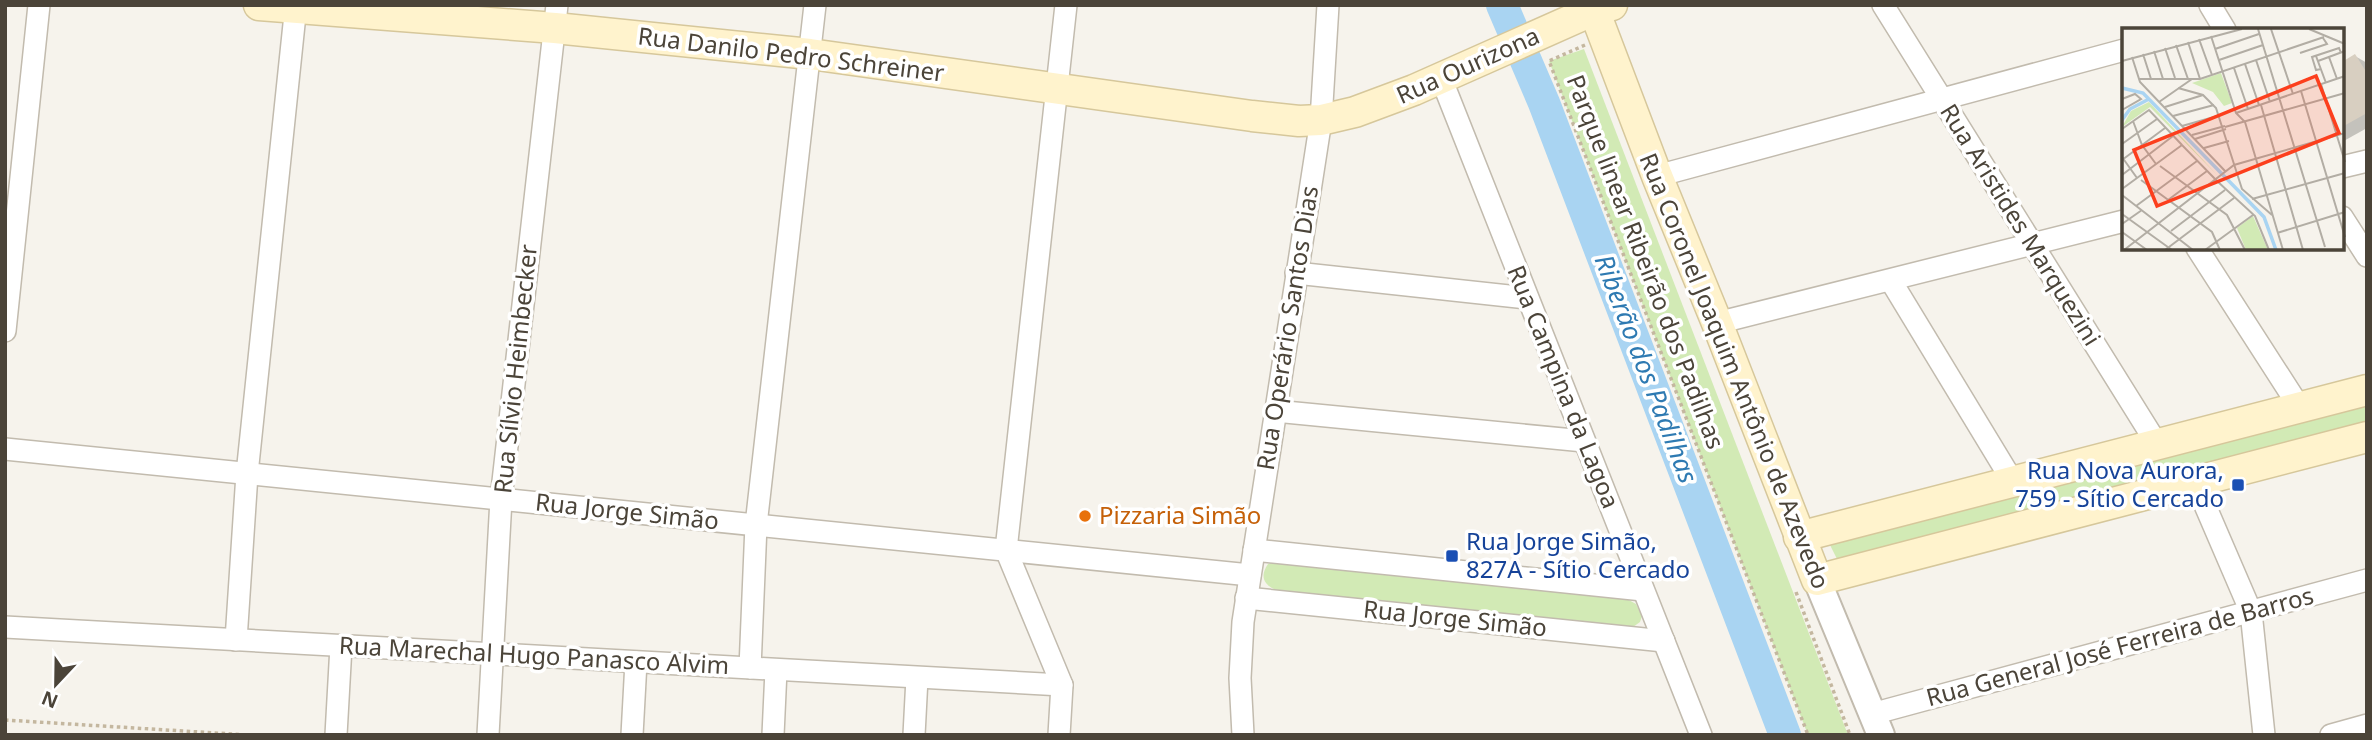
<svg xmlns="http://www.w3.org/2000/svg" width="2372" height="740" font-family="'Noto Sans',sans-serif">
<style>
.green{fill:#d2eab5}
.shadow{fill:#0003}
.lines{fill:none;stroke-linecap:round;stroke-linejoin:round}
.river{stroke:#a9d4f2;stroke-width:32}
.building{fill:#d8cfc1}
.minor-casing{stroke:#c2bbae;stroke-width:24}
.tertiary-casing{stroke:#c2bbae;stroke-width:30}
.secondary-casing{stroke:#d6c79b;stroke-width:33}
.path{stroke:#c4b79f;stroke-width:3.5;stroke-dasharray:3.5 3.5;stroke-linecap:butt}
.minor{stroke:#fff;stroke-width:21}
.tertiary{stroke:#fff;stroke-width:26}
.secondary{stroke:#fff3cd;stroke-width:30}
.transit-dot{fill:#1a4fb4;stroke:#fff;stroke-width:2.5}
.food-dot{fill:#e8710a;stroke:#fff;stroke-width:2.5}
.labels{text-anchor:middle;stroke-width:7;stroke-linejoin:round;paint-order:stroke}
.street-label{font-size:24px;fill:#4b4439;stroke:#fff}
.transit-label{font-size:24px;fill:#164399;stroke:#fff;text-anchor:end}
.food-label{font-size:24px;fill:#c56008;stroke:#fff;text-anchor:start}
.water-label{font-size:26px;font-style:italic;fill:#2e7ab2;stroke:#fff}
.inset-river{fill:none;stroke:#a9d4f2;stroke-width:3.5}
.inset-road{fill:none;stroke:#b2ada4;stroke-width:2}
.view{fill:#fc3f1d;fill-opacity:0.15;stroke:#fc3f1d;stroke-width:3.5}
.inset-edge{fill:none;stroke:#4b4439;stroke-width:3.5}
</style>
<rect width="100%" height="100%" fill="#f6f3ec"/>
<!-- green -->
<g class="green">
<polygon points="1584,49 1848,735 1808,735 1549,61"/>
<polygon points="2367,401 2367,427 1839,563 1828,541"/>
<path d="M1275,562L1627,599L1636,604L1642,616L1640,622L1633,627L1624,628L1279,591C1264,586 1259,577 1268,564Z"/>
</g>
<!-- shadow -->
<polygon class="shadow" points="2355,56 2367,63 2367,128 2342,142 2342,64"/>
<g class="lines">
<!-- river -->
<polyline class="river" points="1502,5 1544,103 1785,735"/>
</g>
<!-- building -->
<polygon class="building" points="2355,54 2367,73 2367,113 2342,127 2342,62"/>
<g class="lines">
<defs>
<g id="minor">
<polyline points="1883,5 2157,444"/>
<polyline points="2210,5 2225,30"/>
<polyline points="1441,78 1701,735"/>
<polyline points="2342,167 2367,161"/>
<polyline points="1657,176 2124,50"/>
<polyline points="2342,217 2367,256"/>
<polyline points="2197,248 2300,408"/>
<polyline points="1296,273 1527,298"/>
<polyline points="1891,281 2013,482"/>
<polyline points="1717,323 2124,221"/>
<polyline points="5,331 39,5"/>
<polyline points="1275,411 1584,441"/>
<polyline points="5,449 1250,575"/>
<polyline points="2195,482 2251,612 2264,735"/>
<polyline points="1254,550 1643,590"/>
<polyline points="1246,598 1664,641"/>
<polyline points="5,627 1062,685"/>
<polyline points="236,640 247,474 296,5"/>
<polyline points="750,668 756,525 815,5"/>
<polyline points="1872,714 2367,580"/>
<polyline points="336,735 341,646"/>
<polyline points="488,735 501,499 557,5"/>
<polyline points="632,735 636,662"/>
<polyline points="773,735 776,670"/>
<polyline points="914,735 917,678"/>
<polyline points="1059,735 1062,685 1006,550 1066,5"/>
<polyline points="1243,735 1240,678 1243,622 1321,120 1328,5"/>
<polyline points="2331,735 2367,725"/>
</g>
<polyline id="tertiary" points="1817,580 1881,735"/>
<g id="secondary">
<polyline points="259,5 555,28 810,54 1252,116 1299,121 1321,120 1355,112 1414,90 1594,10 1612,5"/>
<polyline points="1594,10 1657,176 1717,323 1817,580 2367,437"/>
<polyline points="1799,537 2367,390"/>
</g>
</defs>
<!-- minor casing -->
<use href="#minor" class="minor-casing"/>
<!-- tertiary casing -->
<use href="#tertiary" class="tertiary-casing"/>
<!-- secondary casing -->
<use href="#secondary" class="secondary-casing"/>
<!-- path -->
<g class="path">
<polyline points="1585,45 1549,61 1808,735"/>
<polyline points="1796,592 1850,735"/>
<polyline points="5,720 248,735"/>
</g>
<!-- minor -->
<use href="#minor" class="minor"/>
<!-- tertiary -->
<use href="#tertiary" class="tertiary"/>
<!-- secondary -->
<use href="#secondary" class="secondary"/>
</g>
<!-- markers -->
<g class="transit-dot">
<rect x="2231" y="478" width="14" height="14" rx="3.5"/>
<rect x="1445" y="549" width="14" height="14" rx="3.5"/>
</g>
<circle class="food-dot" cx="1085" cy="516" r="7"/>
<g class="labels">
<!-- street labels -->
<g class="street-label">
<text transform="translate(791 55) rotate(7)" y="8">Rua Danilo Pedro Schreiner</text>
<text transform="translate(1468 66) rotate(-24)" y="8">Rua Ourizona</text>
<text transform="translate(2020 225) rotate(58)" y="8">Rua Aristides Marquezini</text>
<text transform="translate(1645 262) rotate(69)" y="8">Parque linear Ribeirão dos Padilhas</text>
<text transform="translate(1288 328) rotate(-81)" y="8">Rua Operário Santos Dias</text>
<text transform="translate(516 369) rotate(-84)" y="8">Rua Sílvio Heimbecker</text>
<text transform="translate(1734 371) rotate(68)" y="8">Rua Coronel Joaquim Antônio de Azevedo</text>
<text transform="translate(1563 387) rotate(68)" y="8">Rua Campina da Lagoa</text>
<text transform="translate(627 512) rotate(6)" y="8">Rua Jorge Simão</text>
<text transform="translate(1455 619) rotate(6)" y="8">Rua Jorge Simão</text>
<text transform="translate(2120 647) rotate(-15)" y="8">Rua General José Ferreira de Barros</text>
<text transform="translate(534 656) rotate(3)" y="8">Rua Marechal Hugo Panasco Alvim</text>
</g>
<!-- transit labels -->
<g class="transit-label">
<text x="2224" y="479">Rua Nova Aurora,<tspan x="2224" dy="28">759 - Sítio Cercado</tspan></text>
<text x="1466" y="550" text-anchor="start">Rua Jorge Simão,<tspan x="1466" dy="28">827A - Sítio Cercado</tspan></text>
</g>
<!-- food labels -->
<g class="food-label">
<text x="1099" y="524">Pizzaria Simão</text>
</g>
<!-- water labels -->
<g class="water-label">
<text transform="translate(1646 369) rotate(69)" y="9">Riberão dos Padilhas</text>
</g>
</g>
<!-- overview -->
<g transform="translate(2122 28)">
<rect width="222" height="222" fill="#f6f3ec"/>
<path d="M99,45L110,75L102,78L91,64L70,55ZM27,74L96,148L28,79L0,99L9,83ZM131,188L146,222H124L115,200Z" fill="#d2eab5"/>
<path class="inset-river" d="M0,60L21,65L142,189L154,222M0,92L8,81L27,71"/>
<path class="inset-road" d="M136,1L203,219M149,1L171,66M187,1L223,16M89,8L114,85L123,94L161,222M77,11L90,47M66,14L78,51M54,17L66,51M43,20L53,50M93,21L137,6M32,23L41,51M178,25L205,16L201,10M21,26L29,51M194,28L204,55M10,29L18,54L104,144M207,29L215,51M97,32L141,17M134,32L148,74M0,33L120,1M196,33L223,23M123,36L137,77M112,40L126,81M199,41L194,42L190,29L217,20L219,25M17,51H78L202,9M199,56L223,134M56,60L81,67L94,80L120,161L150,187M179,63L223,209M0,71L13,66L19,71L0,82M37,74L70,51M139,77L181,222M43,79L81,67M114,85L223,48M51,88L92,77M11,93L20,117L34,136M60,98L99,87M103,99L223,65M0,101L27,82L60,117M70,107L103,98M73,111L104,101M0,116L35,91M82,120L107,113M0,129L15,150M0,132L43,100M38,138L105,187L123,222M0,147L51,108M19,152L90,204L98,222M95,153L133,188L147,222M0,161L60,117L95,153M0,167L71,222M130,171L223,145M46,172L85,143M14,178L75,133M0,186L50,222M0,196L20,182M49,203L103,162M0,204L25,222M155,205L223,184M2,222L112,137L223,105M43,222L112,170M83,222L131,187"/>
<path class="view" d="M194,48L217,105L35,178L12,122Z"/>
<rect width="222" height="222" class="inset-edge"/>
</g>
<!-- border -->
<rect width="2372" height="740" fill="none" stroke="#4b4439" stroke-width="14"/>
<!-- north arrow -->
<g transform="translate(56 684) rotate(202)" stroke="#ffffff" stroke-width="5" paint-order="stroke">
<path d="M0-5L12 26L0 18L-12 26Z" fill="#4b4439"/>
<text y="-10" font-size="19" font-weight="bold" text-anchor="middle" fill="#4b4439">N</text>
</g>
</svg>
